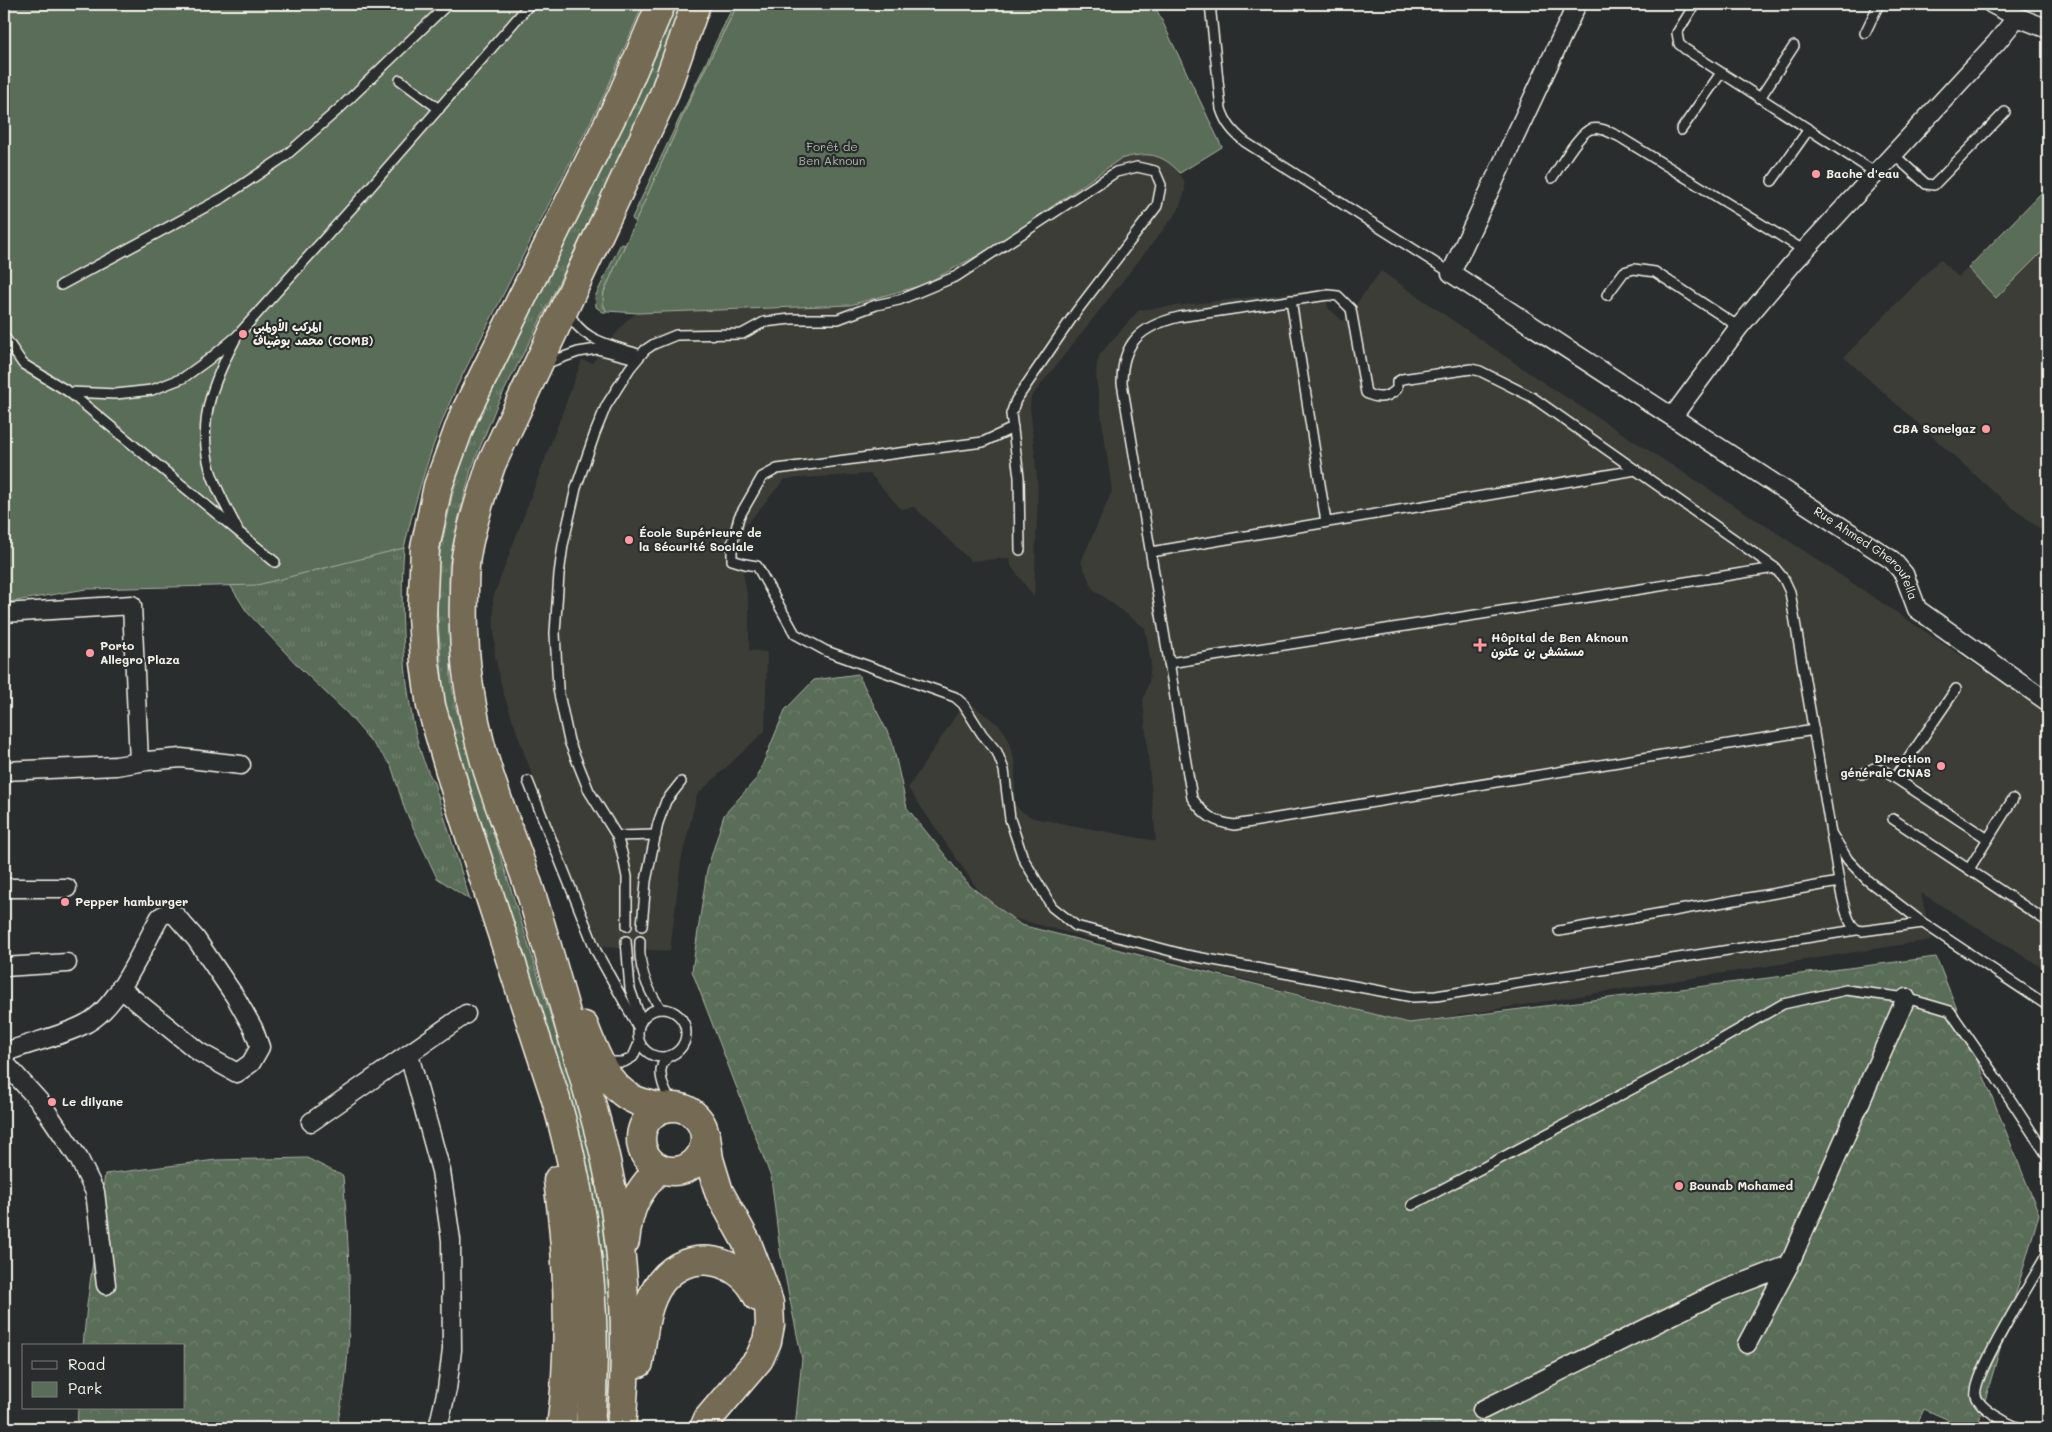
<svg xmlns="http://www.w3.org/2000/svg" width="2052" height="1432" font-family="Mali,'Playpen Sans Arabic',sans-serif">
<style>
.built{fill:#3c3c38}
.grass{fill:url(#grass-tufts);stroke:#a7afa0}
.forest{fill:url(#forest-crowns);stroke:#a7afa0}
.park{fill:#5a6d58;stroke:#a7afa0}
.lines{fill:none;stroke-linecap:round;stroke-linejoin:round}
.lane-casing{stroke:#f4f1e8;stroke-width:12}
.street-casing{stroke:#f4f1e8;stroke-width:21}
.highway-casing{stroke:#f4f1e8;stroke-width:31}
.lane{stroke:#2a2d2e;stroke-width:9}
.street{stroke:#2a2d2e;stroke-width:18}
.highway{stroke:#756b52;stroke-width:28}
.poi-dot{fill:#ff9aa2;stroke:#2a2d2e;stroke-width:2}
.labels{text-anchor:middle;stroke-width:4.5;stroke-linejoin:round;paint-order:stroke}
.park-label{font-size:12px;fill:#afb6a7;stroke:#2a2d2e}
.poi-label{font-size:12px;font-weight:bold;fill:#f4f1e8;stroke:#2a2d2e;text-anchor:start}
.street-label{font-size:12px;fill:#f4f1e8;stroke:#2a2d2e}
</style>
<defs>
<pattern id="grass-tufts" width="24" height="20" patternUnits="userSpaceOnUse" patternTransform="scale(1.25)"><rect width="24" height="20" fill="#5a6d58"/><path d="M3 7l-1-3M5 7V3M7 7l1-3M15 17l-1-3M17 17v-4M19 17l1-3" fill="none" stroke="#728270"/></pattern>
<pattern id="forest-crowns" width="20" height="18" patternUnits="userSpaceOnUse" patternTransform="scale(1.25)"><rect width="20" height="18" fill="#5a6d58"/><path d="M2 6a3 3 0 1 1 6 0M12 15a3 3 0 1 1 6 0" fill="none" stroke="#728270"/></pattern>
</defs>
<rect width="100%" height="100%" fill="#2a2d2e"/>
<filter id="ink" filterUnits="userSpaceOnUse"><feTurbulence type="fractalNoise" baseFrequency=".02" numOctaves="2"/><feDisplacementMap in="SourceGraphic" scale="10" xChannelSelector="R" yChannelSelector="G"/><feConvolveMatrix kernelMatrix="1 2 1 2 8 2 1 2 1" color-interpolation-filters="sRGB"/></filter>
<g filter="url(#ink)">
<!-- built -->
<g class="built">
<polygon points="1138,154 1162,158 1171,163 1184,180 1185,191 1178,211 1031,397 1030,406 1038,489 1034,597 1011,566 1010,558 971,561 914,507 901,509 870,474 785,479 745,526 740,554 749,606 749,650 767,652 765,731 697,795 681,861 670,951 601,947 580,903 523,750 503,692 495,657 493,598 582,360 592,363 627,320 638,313 850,305 923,285 997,245 1120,159"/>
<polygon points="2048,246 2048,535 2004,501 1844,357 1940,259 1958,277 1968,268 1996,298"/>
<polygon points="1381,271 1538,379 1780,535 2048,713 2048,971 1921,893 1931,940 1409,1023 994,913 908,788 966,700 1000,726 1006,734 1015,762 1015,805 1021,811 1033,818 1156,841 1143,700 1149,682 1151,662 1145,628 1093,589 1081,562 1112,491 1096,379 1097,363 1100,354 1139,310 1324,289 1328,308 1343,321"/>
</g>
<!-- grass -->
<g class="grass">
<path d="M676,4H690L672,52L532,337L497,405L471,470L459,516L449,565L451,678L455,705C483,806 517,905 547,1005C562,1053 579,1101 589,1150C608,1241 616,1336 607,1428H601L544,1020L449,719L443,687L437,605L438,562L452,497L461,464L481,412L659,49Z"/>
<polygon points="734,4 738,4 694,91 636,221 633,220 632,218"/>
<polygon points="623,244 625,245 604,292 603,298 606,311 610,312 603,312 596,307 595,297 620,245"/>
<path d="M404,548C399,608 403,732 434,783L470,900L437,878L405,810L391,765L347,713L301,669L247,612L230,585L328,561Z"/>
</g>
<!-- forest -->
<g class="forest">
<polygon points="858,674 892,741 907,808 970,886 1021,925 1409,1023 1936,957 2039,1214 1977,1428 1967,1428 1924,1409 1915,1428 795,1428 802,1359 780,1251 771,1177 692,971 707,870 724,815 757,778 785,710 814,680"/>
<path d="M307,1158L343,1176C349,1245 353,1314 345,1383C343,1398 339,1413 337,1428H77L78,1408H184V1346H83L87,1305L105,1174L216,1160Z"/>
</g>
<!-- park -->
<g class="park">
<path d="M4,4H643L607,89L457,386C434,437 417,492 404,548L257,585L86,589L4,603Z"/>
<path d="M738,4H1154L1222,147L1180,173C1161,152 1146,152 1120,159L997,245L923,285L850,305L638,313L606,311L603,303L604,292L694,91Z"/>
<polygon points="2048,186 2048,246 1996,298 1968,268"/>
</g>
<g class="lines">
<defs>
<g id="lane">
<path d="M1210,4L1221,109C1226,124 1233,132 1245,142L1451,273"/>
<polyline points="1695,4 1677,33 1679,44 1685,49 1876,173"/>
<polyline points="1865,33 1879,4"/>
<polyline points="400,80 439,109"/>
<polyline points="1760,98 1794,46"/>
<polyline points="1681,130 1721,73"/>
<polyline points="1893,154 1926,184 1934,185 2005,112"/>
<path d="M1552,178C1560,167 1579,132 1591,129C1601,127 1609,132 1618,136L1805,251"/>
<polyline points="1772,181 1809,129"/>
<polyline points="61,285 224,197 284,157 340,108 448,4"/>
<polyline points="1607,295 1624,272 1634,269 1655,272 1739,327"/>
<polyline points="1291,300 1326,522"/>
<path d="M569,312C580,341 612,345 638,354"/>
<polyline points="4,336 23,364 69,392 116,394 152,390 183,378 208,360 237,336 360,199 530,4"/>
<path d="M235,340C213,382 197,421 210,469C216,489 227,509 237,528"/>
<polyline points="544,364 578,352 597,349 636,359"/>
<polyline points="69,392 275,562"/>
<polyline points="1013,428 983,442 777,469 762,477 739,517 732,545 732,560 745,564 757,566 795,634 826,651 955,697 963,704 982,734 997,752 1004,770 1010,819 1023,858 1052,907 1076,926 1186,955 1413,997 1436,996 1856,930"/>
<polyline points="1151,552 1636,470"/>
<polyline points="1169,663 1775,568"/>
<path d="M1814,730L1234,825C1213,822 1204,815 1192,798L1122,383C1122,342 1141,326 1179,317L1328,295L1338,296L1351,309L1366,393C1377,399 1387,399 1397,389V382L1402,379L1471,369L1480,371L1532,397L1775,568L1784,579L1790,592L1831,833"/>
<polyline points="1862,774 1874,768 1886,772 1988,839"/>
<polyline points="1895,778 1956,689"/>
<polyline points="528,781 596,951 638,1027"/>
<polyline points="1893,819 2048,922"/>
<polyline points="617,836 656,835"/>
<polyline points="1969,869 2013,799"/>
<path d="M1923,923L1862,931C1857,930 1855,929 1852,925C1841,910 1835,853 1831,833L1848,860L1867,880L1923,923L2048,1006"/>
<polyline points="627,926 627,877 622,853 617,836 589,791 569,741 558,689 555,633 559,574 563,545 576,488 595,433 606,406 630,368 645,350 654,344 676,335 742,334 764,322 791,319 838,319 876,305 899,300 957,276 1116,172 1137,167 1155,171 1161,185 1157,206 1076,312 1016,400 1011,414 1019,477 1020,550"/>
<polyline points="642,926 646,881 658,823 666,801 681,782"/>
<polyline points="1559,931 1839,882"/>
<polyline points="626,941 630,989 641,1020"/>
<path d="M640,941C638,967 646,988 661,1009"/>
<circle cx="662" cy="1033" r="24"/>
<path d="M669,1056C667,1059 663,1062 662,1066C658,1075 666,1096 673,1103"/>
<polyline points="605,1062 624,1062 633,1057 639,1043"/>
<polyline points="1412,1205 1672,1068 1783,1004 1846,990 1906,998 1950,1011 1997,1079 2048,1157"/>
<path d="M2019,1428C2007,1423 1980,1409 1976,1396C1971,1376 2036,1275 2048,1252"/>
</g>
<g id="street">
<path id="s1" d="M1577,4L1451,273L1892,560L1904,574L1917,609L2048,702"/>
<polyline points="1992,4 2017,17 2048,29"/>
<polyline points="1673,416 1739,327 1793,263 1996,43 2017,17"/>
<polyline points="4,613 132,605 139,762"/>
<polyline points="4,771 116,766 147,761 181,758 241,765"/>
<polyline points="4,888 67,888"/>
<polyline points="4,967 67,963"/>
<path d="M4,1053C30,1042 64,1036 87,1023C119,1006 142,948 160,917L167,913L175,915L196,939L236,998L253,1028L260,1047L251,1063L237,1073L199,1052L120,988"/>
<polyline points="409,1055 441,1171 451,1240 452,1350 447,1389 438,1428"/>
<polyline points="4,1062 41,1103 79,1159 95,1192 106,1285"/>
<polyline points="311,1122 466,1014"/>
<polyline points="1747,1344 1789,1265 1906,998"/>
<polyline points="1482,1410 1719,1292 1789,1265"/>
</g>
<g id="highway">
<path d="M584,1026C594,1052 607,1088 635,1100C644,1104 655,1106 665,1108"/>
<circle cx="673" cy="1139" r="32"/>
<path d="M558,1180C569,1263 572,1345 561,1428"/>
<path d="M625,1241C629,1206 636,1194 659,1168"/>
<path d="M639,1363C643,1335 644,1305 661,1282C689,1246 741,1258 758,1297"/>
<path d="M590,1428C599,1317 586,1204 555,1096L458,799L431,706L425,663L422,616L425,548L438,486L464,415L622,96L661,4"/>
<path d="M621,1428C629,1340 625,1248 606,1161C597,1121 585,1081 574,1042C562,999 550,955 537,913C522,860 499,810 484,758C469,704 462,651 464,596C464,581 464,566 467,551C472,522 482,493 491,465L663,97L696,4"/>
<polyline points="704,1428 708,1419 759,1359 767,1341 770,1325 769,1303 763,1285 747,1243 719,1192 709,1159 706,1136"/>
</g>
</defs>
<!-- lane casing -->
<use href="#lane" class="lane-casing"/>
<!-- street casing -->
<use href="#street" class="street-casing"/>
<!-- highway casing -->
<use href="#highway" class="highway-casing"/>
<!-- lane -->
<use href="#lane" class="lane"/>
<!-- street -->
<use href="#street" class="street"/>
<!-- highway -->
<use href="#highway" class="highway"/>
</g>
</g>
<!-- markers -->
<g class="poi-dot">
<circle cx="1816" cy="174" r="5"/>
<circle cx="243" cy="334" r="5"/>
<circle cx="1986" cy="429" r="5"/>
<circle cx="629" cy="540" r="5"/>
<path d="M1477.5 637.5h5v5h5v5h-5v5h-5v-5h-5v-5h5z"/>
<circle cx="90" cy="653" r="5"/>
<circle cx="1941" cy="766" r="5"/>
<circle cx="65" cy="902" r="5"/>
<circle cx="52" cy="1102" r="5"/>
<circle cx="1679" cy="1186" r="5"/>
</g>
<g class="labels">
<!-- park labels -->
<g class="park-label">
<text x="832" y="151">Forêt de<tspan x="832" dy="14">Ben Aknoun</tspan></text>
</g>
<!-- poi labels -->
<g class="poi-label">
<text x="1826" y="178">Bache d'eau</text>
<text x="253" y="331">المركب الأولمبي<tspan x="253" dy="14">محمد بوضياف (COMB)</tspan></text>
<text x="1976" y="433" text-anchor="end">CBA Sonelgaz</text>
<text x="639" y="537">École Supérieure de<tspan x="639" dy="14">la Sécurité Sociale</tspan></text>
<text x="1491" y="642">Hôpital de Ben Aknoun<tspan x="1491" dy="14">مستشفى بن عكنون</tspan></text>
<text x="100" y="650">Porto<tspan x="100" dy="14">Allegro Plaza</tspan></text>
<text x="1931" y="763" text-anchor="end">Direction<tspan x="1931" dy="14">générale CNAS</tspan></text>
<text x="75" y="906">Pepper hamburger</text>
<text x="62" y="1106">Le dilyane</text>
<text x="1689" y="1190">Bounab Mohamed</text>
</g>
<!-- street labels -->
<g class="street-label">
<text dy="4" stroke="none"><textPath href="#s1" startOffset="800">Rue Ahmed Gheroufella</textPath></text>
</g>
</g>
<!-- margin -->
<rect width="2052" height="1432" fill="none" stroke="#2a2d2e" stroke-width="20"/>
<rect x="10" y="10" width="2032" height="1412" fill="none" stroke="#f4f1e8" stroke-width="2" filter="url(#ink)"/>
<!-- legend -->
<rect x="22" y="1344" width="162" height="65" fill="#2a2d2e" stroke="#7b7b78"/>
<rect x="32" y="1361" width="25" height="8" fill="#2a2d2e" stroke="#7b7b78"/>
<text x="68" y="1370" font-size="15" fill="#f4f1e8">Road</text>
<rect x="32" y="1382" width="25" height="15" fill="#5a6d58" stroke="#7b7b78"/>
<text x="68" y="1394" font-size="15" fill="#f4f1e8">Park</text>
</svg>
